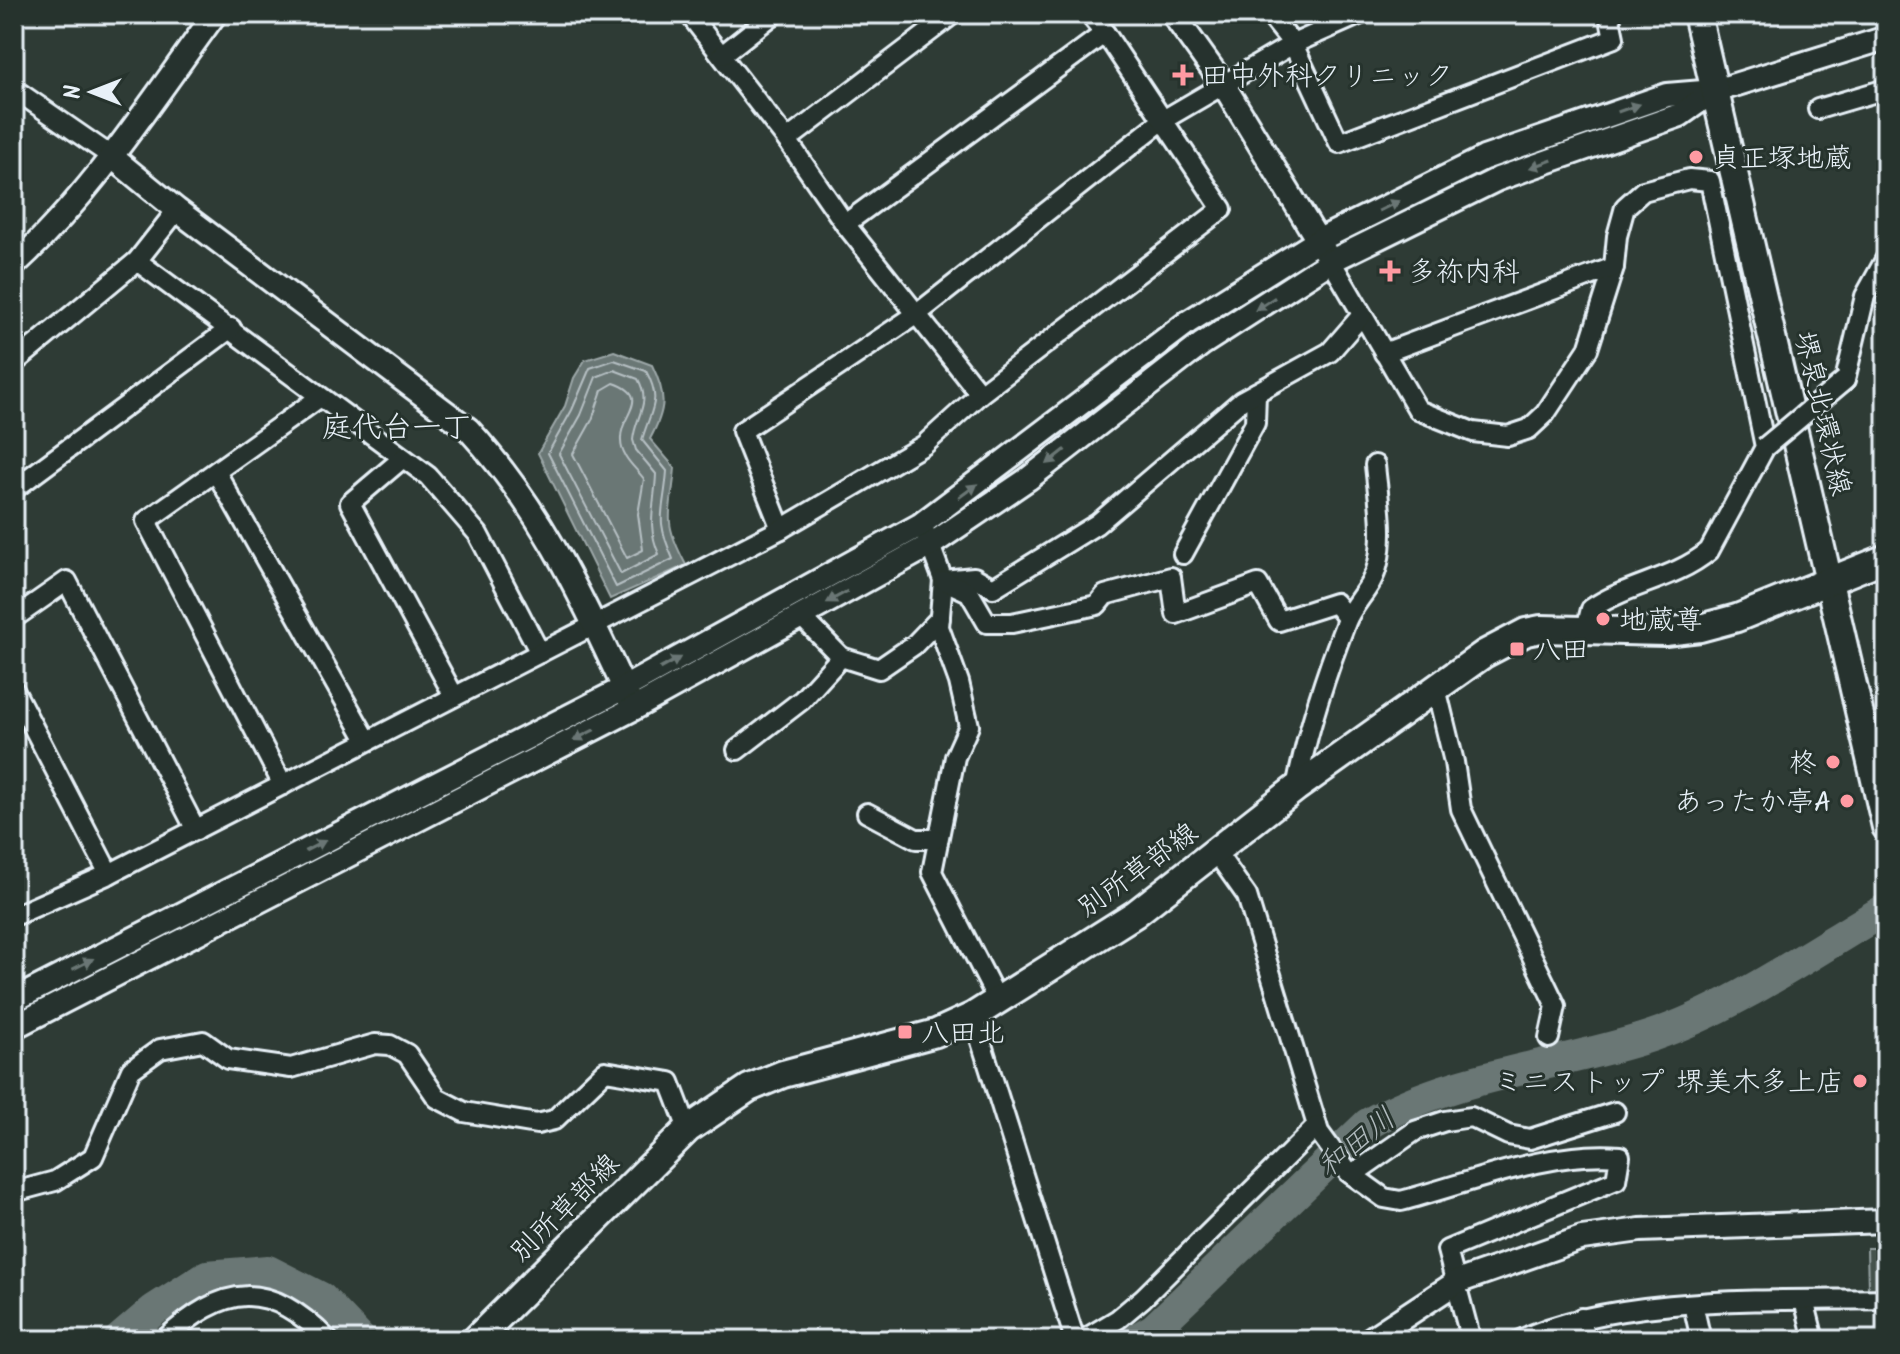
<svg xmlns="http://www.w3.org/2000/svg" width="1900" height="1354" font-family="Kalam,'Klee One',sans-serif">
<style>
.green{fill:#45524e;stroke:#96a2a3;stroke-width:2}
.water{fill:#6b7775;stroke:#9da8a9;stroke-width:2}
.lines{fill:none;stroke-linecap:round;stroke-linejoin:round}
.shore{stroke:#b6c0c4;stroke-width:2}
.river{stroke:#6b7775;stroke-width:32}
.minor-casing{stroke:#e8f1f8;stroke-width:24}
.tertiary-casing{stroke:#e8f1f8;stroke-width:28}
.secondary-casing{stroke:#e8f1f8;stroke-width:32}
.minor{stroke:#26332d;stroke-width:18}
.tertiary{stroke:#26332d;stroke-width:22}
.secondary{stroke:#26332d;stroke-width:26}
.minor-bridge-casing{stroke:#e8f1f8;stroke-width:24;stroke-linecap:butt}
.minor-bridge{stroke:#26332d;stroke-width:18}
.oneway{fill:#6a7674}
.poi-dot{fill:#ff9aa2;stroke:#26332d;stroke-width:3}
.labels{text-anchor:middle;stroke-width:6;stroke-linejoin:round;paint-order:stroke}
.poi-label{font-size:28px;fill:#e8f1f8;stroke:#26332d;text-anchor:start}
.street-label{font-size:28px;fill:#e8f1f8;stroke:#26332d}
.neighbourhood-label{font-size:30px;fill:#e8f1f8;stroke:#26332d}
.water-label{font-size:30px;font-style:italic;fill:#b0babd;stroke:#26332d}
</style>
<rect width="100%" height="100%" fill="#2e3b35"/>
<filter id="ink" filterUnits="userSpaceOnUse"><feTurbulence type="fractalNoise" baseFrequency=".0125" numOctaves="2"/><feDisplacementMap in="SourceGraphic" scale="16" xChannelSelector="R" yChannelSelector="G"/><feConvolveMatrix kernelMatrix="1 2 1 2 8 2 1 2 1" color-interpolation-filters="sRGB"/></filter>
<g filter="url(#ink)">
<!-- green -->
<polygon class="green" points="1867,1248 1886,1248 1886,1288 1868,1289"/>
<!-- water -->
<path class="water" d="M614,351L652,365C667,396 666,409 650,439L675,468C671,516 661,518 686,565L610,599L538,453L565,406L574,378L585,360Z"/>
<g class="lines">
<!-- shore -->
<g class="shore">
<path d="M614,360L646,371C663,402 650,410 642,440L667,471C664,514 654,516 673,559L616,587L548,453L572,410L590,368Z"/>
<path d="M614,370L638,379C652,404 635,416 633,440L636,450L656,474C655,504 646,526 659,554L621,574L559,454L581,415L596,377Z"/>
<path d="M614,383C654,397 619,415 621,441C621,457 635,467 644,479L638,514L643,550L627,558L573,454L592,420L602,390Z"/>
</g>
<!-- river -->
<g class="river">
<polyline points="119,1340 154,1310 207,1276 268,1271 321,1298 361,1340"/>
<path d="M1135,1340L1154,1329L1368,1124C1453,1074 1558,1067 1651,1036C1734,1008 1811,953 1886,909"/>
</g>
<defs>
<g id="minor">
<polyline points="689,14 787,140 845,224 980,394"/>
<polyline points="1269,14 1293,44 1339,143 1614,38 1609,14"/>
<polyline points="722,55 774,14"/>
<polyline points="14,89 111,156"/>
<polyline points="1818,109 1886,89"/>
<polyline points="787,140 953,14"/>
<polyline points="845,224 1105,33"/>
<polyline points="137,261 428,476 478,534 540,653"/>
<path d="M1331,261L1418,410L1473,432L1508,436L1529,429L1545,414L1588,349L1614,267L1617,236L1625,207L1643,191L1689,179L1710,181L1765,447L1709,551C1674,580 1627,584 1591,609L1586,629"/>
<polyline points="1384,353 1614,267"/>
<polyline points="14,363 137,261 177,210"/>
<polyline points="1845,380 1865,296 1886,258"/>
<polyline points="403,458 350,503 454,696"/>
<polyline points="216,472 367,740"/>
<polyline points="14,489 231,328"/>
<polyline points="781,529 742,431 917,314 1163,120 1293,44 1361,14"/>
<polyline points="926,534 943,580 939,627 959,682 969,726 955,757 932,872 998,1001"/>
<polyline points="1183,554 1255,423 1256,393"/>
<polyline points="943,580 974,577 993,588 1097,524 1241,401 1330,352 1362,315"/>
<polyline points="945,581 969,592 987,623 1012,623 1097,605 1105,595 1171,577 1176,614 1258,584 1279,621 1335,603 1347,618"/>
<polyline points="14,618 67,581 196,830"/>
<polyline points="841,657 879,669 914,645 940,618"/>
<polyline points="1436,688 1454,762 1461,809 1556,1006 1549,1038"/>
<polyline points="14,690 109,874"/>
<polyline points="737,750 802,700 841,657 801,616"/>
<polyline points="283,785 146,521 319,398"/>
<path d="M1296,788C1307,732 1325,676 1346,622C1354,601 1373,588 1378,563C1385,531 1378,497 1375,465"/>
<polyline points="867,813 916,839 936,839"/>
<path d="M1216,852L1247,896L1319,1132L1348,1172L1384,1198L1401,1201C1470,1183 1548,1150 1620,1156L1616,1180L1447,1250L1471,1340"/>
<polyline points="14,916 109,874 781,529 924,445 980,394 1222,209 1105,33 1089,14"/>
<polyline points="973,1016 1075,1340"/>
<polyline points="1352,1175 1415,1131 1445,1121 1471,1117 1508,1135 1530,1139 1615,1112"/>
<polyline points="14,1192 55,1181 93,1157 131,1070 160,1049 203,1041 228,1059 291,1068 375,1044 390,1045 407,1054 437,1098 464,1112 537,1124 554,1120 605,1071 670,1082 688,1129"/>
<polyline points="1804,1300 1814,1340"/>
<polyline points="1693,1304 1701,1340"/>
<polyline points="1581,1318 1586,1340"/>
<path d="M164,1340C224,1284 268,1279 328,1340"/>
<polyline points="1083,1340 1118,1319 1143,1298 1317,1126"/>
<path d="M1520,1340C1617,1294 1779,1301 1886,1299"/>
</g>
<g id="tertiary">
<polyline points="1173,14 1223,84 1325,252"/>
<path d="M111,156L177,210L468,429C545,513 582,599 630,701"/>
<path d="M14,265C93,193 152,100 215,14"/>
<polyline points="14,1000 624,688 920,525 1188,322 1319,240 1484,158 1667,95 1715,91 1886,38"/>
<polyline points="14,1027 633,709 932,544 1028,479 1202,344 1331,261 1498,179 1680,115 1714,91"/>
<polyline points="1369,1340 1457,1282 1582,1238 1640,1230 1886,1221"/>
</g>
<g id="secondary">
<polyline points="1697,14 1886,827"/>
<polyline points="475,1340 688,1129 749,1088 783,1074 936,1033 973,1016 1135,914 1296,788 1484,654 1526,632 1541,629 1665,632 1700,628 1737,618 1886,558"/>
</g>
</defs>
<!-- minor casing -->
<use href="#minor" class="minor-casing"/>
<!-- tertiary casing -->
<use href="#tertiary" class="tertiary-casing"/>
<!-- secondary casing -->
<use href="#secondary" class="secondary-casing"/>
<!-- minor -->
<use href="#minor" class="minor"/>
<!-- tertiary -->
<use href="#tertiary" class="tertiary"/>
<!-- secondary -->
<use href="#secondary" class="secondary"/>
<defs>
<polyline id="minor-bridge" points="1765,447 1845,380"/>
</defs>
<!-- minor-bridge casing -->
<use href="#minor-bridge" class="minor-bridge-casing"/>
<!-- minor-bridge -->
<use href="#minor-bridge" class="minor-bridge"/>
</g>
<!-- one-way arrows -->
<defs><path id="oneway-solid" d="M-6-.8H1V-3.2L6.5 0L1 3.2V.8H-6Z" transform="scale(2)"/></defs>
<g class="oneway">
<use href="#oneway-solid" transform="translate(1629 108) rotate(-19)"/>
<use href="#oneway-solid" transform="translate(1541 164) rotate(161)"/>
<use href="#oneway-solid" transform="translate(1389 206) rotate(-26)"/>
<use href="#oneway-solid" transform="translate(1265 304) rotate(147)"/>
<use href="#oneway-solid" transform="translate(1056 457) rotate(142)"/>
<use href="#oneway-solid" transform="translate(968 491) rotate(-36)"/>
<use href="#oneway-solid" transform="translate(837 597) rotate(151)"/>
<use href="#oneway-solid" transform="translate(670 663) rotate(-29)"/>
<use href="#oneway-solid" transform="translate(584 735) rotate(153)"/>
<use href="#oneway-solid" transform="translate(315 846) rotate(-27)"/>
<use href="#oneway-solid" transform="translate(83 964) rotate(-27)"/>
</g>
</g>
<!-- markers -->
<g class="poi-dot">
<path d="M1179 63h8v8h8v8h-8v8h-8v-8h-8v-8h8z"/>
<circle cx="1696" cy="157" r="8"/>
<path d="M1386 259h8v8h8v8h-8v8h-8v-8h-8v-8h8z"/>
<circle cx="1603" cy="619" r="8"/>
<rect x="1509" y="641" width="16" height="16" rx="4"/>
<circle cx="1833" cy="762" r="8"/>
<circle cx="1847" cy="801" r="8"/>
<rect x="897" y="1024" width="16" height="16" rx="4"/>
<circle cx="1860" cy="1081" r="8"/>
</g>
<g class="labels">
<!-- poi labels -->
<g class="poi-label">
<text x="1201" y="85">田中外科クリニック</text>
<text x="1712" y="167">貞正塚地蔵</text>
<text x="1408" y="281">多祢内科</text>
<text x="1619" y="629">地蔵尊</text>
<text x="1533" y="659">八田</text>
<text x="1817" y="772" text-anchor="end">柊</text>
<text x="1831" y="811" text-anchor="end">あったか亭A</text>
<text x="921" y="1042">八田北</text>
<text x="1844" y="1091" text-anchor="end">ミニストップ 堺美木多上店</text>
</g>
<!-- street labels -->
<g class="street-label">
<text transform="translate(1824 413) rotate(77)" y="10">堺泉北環状線</text>
<text transform="translate(1137 869) rotate(-36)" y="10">別所草部線</text>
<text transform="translate(564 1207) rotate(-45)" y="10">別所草部線</text>
</g>
<!-- neighbourhood labels -->
<g class="neighbourhood-label">
<text x="397" y="437">庭代台一丁</text>
</g>
<!-- water labels -->
<g class="water-label">
<text transform="translate(1356 1142) rotate(-39)" y="10">和田川</text>
</g>
</g>
<!-- margin -->
<rect width="1900" height="1354" fill="none" stroke="#26332d" stroke-width="48"/>
<rect x="24" y="24" width="1852" height="1306" fill="none" stroke="#e8f1f8" stroke-width="3" filter="url(#ink)"/>
<!-- north arrow -->
<g transform="translate(92 92) rotate(270)" stroke="#26332d" stroke-width="6" paint-order="stroke">
<path d="M0-6L14 30L0 20L-14 30Z" fill="#e8f1f8"/>
<text y="-12" font-size="22" font-weight="bold" text-anchor="middle" fill="#e8f1f8">N</text>
</g>
</svg>
